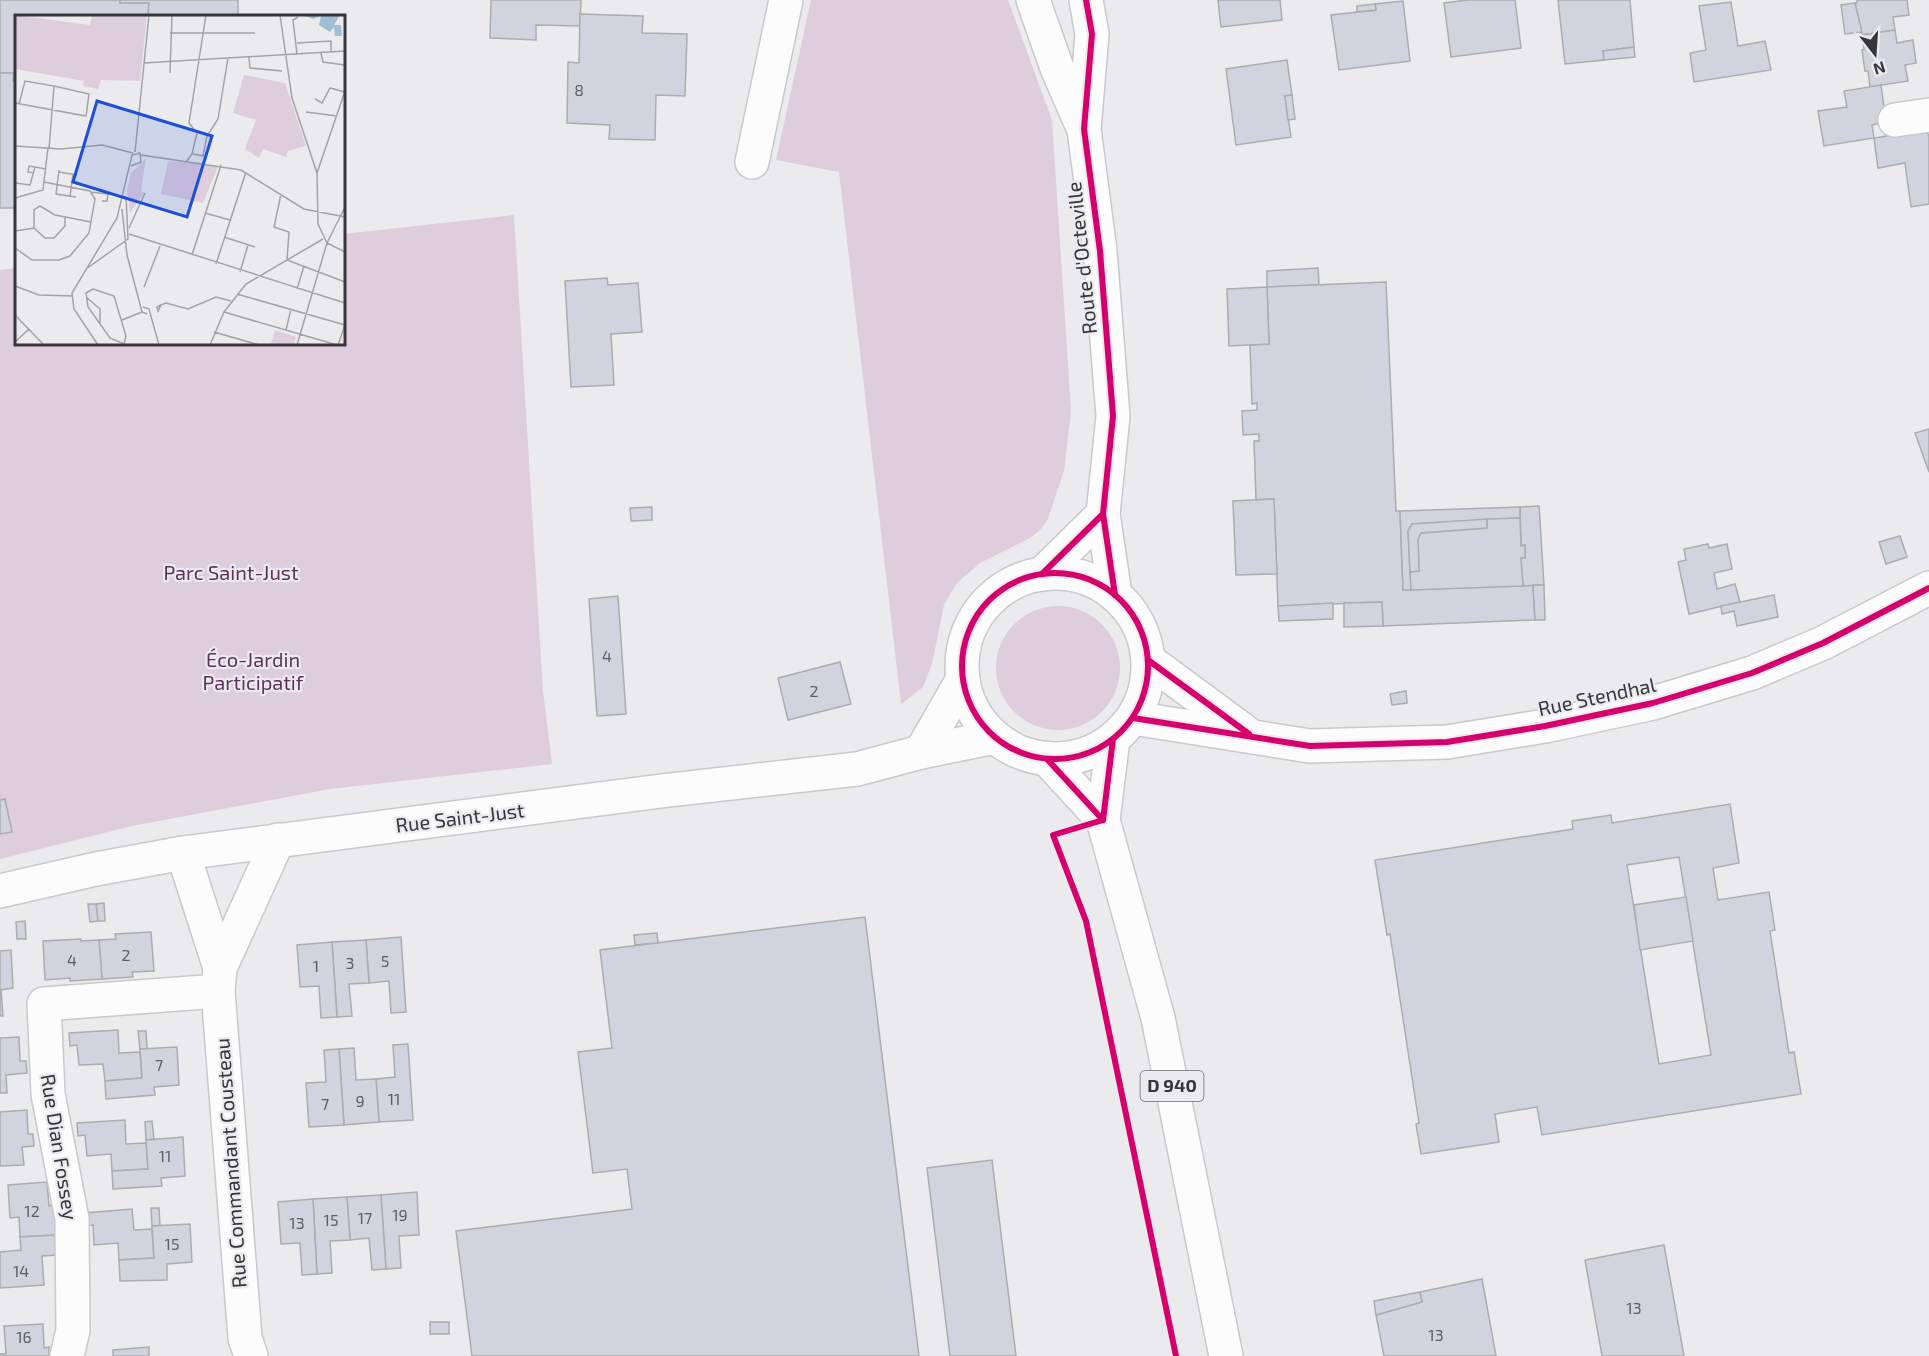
<svg xmlns="http://www.w3.org/2000/svg" width="1929" height="1356" font-family="'Exo 2',sans-serif">
<style>
.green{fill:#decddd}
.building{fill:#d1d4de;stroke:#abacae;stroke-width:1.5;fill-rule:evenodd}
.lines{fill:none;stroke-linecap:round;stroke-linejoin:round}
.minor-casing{stroke:#c9c9cb;stroke-width:36}
.major-casing{stroke:#c9c9cb;stroke-width:36}
.minor{stroke:#fcfcfc;stroke-width:33}
.major{stroke:#fcfcfc;stroke-width:33}
.cycleway-casing{stroke:#eaeaef;stroke-width:10}
.cycleway{stroke:#d6006c;stroke-width:6}
.labels{text-anchor:middle;stroke-width:4.5;stroke-linejoin:round;paint-order:stroke}
.number-label{font-size:16px;fill:#5d5e62}
.shield{fill:#eaeaef;stroke:#6c6c6f;stroke-width:1.5}
.shield-label{font-size:18px;font-weight:bold;fill:#363638}
.street-label{font-size:20px;fill:#363638;stroke:#eaeaef}
.park-label{font-size:20px;fill:#60305c;stroke:#eaeaef}
.inset-road{fill:none;stroke:#a3a3a5;stroke-width:1.5}
.view{fill:#1d4ed8;fill-opacity:0.15;stroke:#1d4ed8;stroke-width:3}
.inset-edge{fill:none;stroke:#363638;stroke-width:3}
</style>
<rect width="100%" height="100%" fill="#ebebee"/>
<!-- green -->
<g class="green">
<polygon points="811,0 1008,0 1052,120 1071,411 1064,471 1048,519 1041,529 1030,538 980,563 957,583 944,605 932,664 923,687 901,704 839,172 776,160"/>
<polygon points="514,215 543,691 552,764 330,789 132,826 0,859 0,270 16,268 16,344 344,344 344,234"/>
<circle cx="1058" cy="668" r="62"/>
</g>
<!-- building -->
<g class="building">
<polygon points="0,0 120,0 120,3 149,3 148,16 16,16 16,81 13,81 14,73 0,73"/>
<polygon points="120,0 238,0 238,16 148,16 149,3 120,3"/>
<polygon points="491,0 581,0 580,26 536,25 536,40 490,38"/>
<polygon points="1218,0 1280,0 1282,20 1221,27"/>
<polygon points="1467,0 1515,0 1521,48 1451,57 1444,3"/>
<polygon points="1558,0 1630,0 1634,47 1603,51 1604,60 1565,64"/>
<polygon points="1857,0 1907,0 1909,15 1893,17 1895,30 1862,35 1855,3 1857,3"/>
<polygon points="1403,1 1410,61 1339,70 1331,15 1376,10 1375,4"/>
<polygon points="1731,2 1738,46 1765,41 1771,70 1694,82 1690,53 1706,50 1699,6"/>
<polygon points="1855,3 1862,32 1845,34 1841,5"/>
<polygon points="1375,4 1376,10 1357,12 1357,6"/>
<polygon points="580,14 643,16 642,33 687,34 685,96 656,95 655,140 609,139 610,125 567,123 568,62 579,63"/>
<polygon points="1895,30 1897,43 1913,40 1916,63 1905,65 1908,81 1870,87 1868,71 1865,71 1862,50 1864,49 1862,35"/>
<polygon points="1634,47 1635,57 1604,60 1603,51"/>
<polygon points="1287,60 1292,95 1285,96 1291,137 1236,145 1226,69"/>
<polygon points="0,73 14,73 13,81 16,81 16,208 0,208"/>
<polygon points="1881,85 1886,122 1872,125 1874,138 1824,146 1818,111 1847,107 1844,91"/>
<polygon points="1292,95 1295,119 1288,120 1285,96"/>
<polygon points="1923,130 1929,135 1929,204 1911,207 1905,163 1878,168 1874,138"/>
<polygon points="1318,268 1319,285 1267,287 1267,271"/>
<polygon points="607,278 608,285 638,283 642,332 611,334 614,385 571,387 565,281"/>
<polygon points="1386,282 1396,511 1400,511 1403,590 1533,585 1535,620 1383,626 1382,602 1278,606 1274,499 1256,500 1254,441 1259,441 1259,434 1243,435 1242,411 1257,410 1257,403 1252,404 1250,345 1269,344 1267,287"/>
<polygon points="1267,287 1269,344 1229,346 1227,289"/>
<polygon points="1929,429 1929,472 1915,433"/>
<polygon points="1274,499 1277,574 1236,575 1233,501"/>
<polygon points="1539,506 1544,585 1523,586 1521,558 1525,558 1525,545 1521,546 1520,507"/>
<polygon points="652,507 652,520 631,521 630,508"/>
<polygon points="1520,507 1520,518 1412,524 1408,531 1411,590 1403,590 1400,511"/>
<polygon points="1520,518 1521,546 1525,545 1525,558 1521,558 1523,586 1411,590 1410,572 1419,571 1418,539 1421,533 1487,528 1487,519"/>
<polygon points="1487,519 1487,528 1421,533 1418,539 1419,571 1410,572 1408,531 1412,524"/>
<polygon points="1900,536 1907,557 1886,564 1879,542"/>
<polygon points="1708,544 1709,548 1727,544 1732,569 1714,573 1717,589 1735,584 1740,602 1689,614 1678,562 1686,560 1684,549"/>
<polygon points="1533,585 1544,585 1545,620 1535,620"/>
<polygon points="1774,595 1778,617 1737,626 1734,611 1722,614 1721,606"/>
<polygon points="618,596 626,714 597,716 589,599"/>
<polygon points="1382,602 1383,626 1344,627 1344,603"/>
<polygon points="1333,603 1333,619 1279,621 1278,606"/>
<polygon points="840,662 851,704 788,720 778,678"/>
<polygon points="1406,691 1407,703 1392,705 1390,694"/>
<polygon points="5,799 12,832 0,834 0,800"/>
<path d="M1730,804L1739,863L1713,868L1718,900L1769,892L1775,930L1770,931L1789,1053L1794,1052L1801,1094L1542,1135L1537,1107L1495,1114L1499,1142L1421,1154L1416,1124L1419,1123L1390,934L1387,935L1375,860L1573,829L1572,821L1611,815L1612,823ZM1679,857L1711,1055L1659,1064L1627,865Z"/>
<polygon points="1686,897 1693,941 1640,950 1634,905"/>
<polygon points="104,903 105,921 98,921 96,904"/>
<polygon points="88,904 96,904 98,921 90,922"/>
<polygon points="865,917 919,1356 472,1356 456,1231 632,1209 627,1169 593,1173 578,1052 612,1048 600,950"/>
<polygon points="25,921 26,939 17,939 16,922"/>
<polygon points="151,932 154,971 132,972 133,977 102,979 99,940 116,939 115,934"/>
<polygon points="657,933 658,943 635,945 634,935"/>
<polygon points="401,937 406,1012 391,1013 389,981 369,983 366,940"/>
<polygon points="81,939 81,941 99,940 102,979 70,981 70,978 45,980 43,941"/>
<polygon points="366,940 369,983 349,984 352,1016 337,1017 332,942"/>
<polygon points="332,942 337,1017 321,1018 319,986 300,987 297,945"/>
<polygon points="11,950 13,988 1,990 3,1016 0,1016 0,951"/>
<polygon points="118,1030 119,1053 140,1052 142,1078 105,1081 103,1064 79,1065 77,1045 70,1046 69,1033"/>
<polygon points="138,1031 146,1031 147,1049 140,1049"/>
<polygon points="19,1037 20,1061 26,1061 27,1073 6,1075 7,1093 0,1093 0,1038"/>
<polygon points="408,1044 413,1120 379,1122 376,1079 395,1077 393,1045"/>
<polygon points="177,1047 179,1085 154,1087 155,1095 106,1099 105,1081 142,1078 140,1049"/>
<polygon points="354,1048 356,1080 376,1079 379,1122 344,1125 339,1049"/>
<polygon points="339,1049 344,1125 309,1127 306,1083 326,1082 324,1050"/>
<polygon points="27,1110 28,1134 33,1134 34,1146 22,1147 24,1165 0,1166 0,1112"/>
<polygon points="125,1120 126,1144 146,1143 148,1169 112,1171 111,1154 87,1156 85,1135 78,1136 77,1123"/>
<polygon points="152,1121 154,1140 146,1140 145,1122"/>
<polygon points="183,1137 185,1176 161,1178 162,1186 113,1189 112,1171 148,1169 146,1140"/>
<polygon points="992,1160 1016,1356 950,1356 927,1168"/>
<polygon points="47,1182 49,1206 54,1205 56,1235 20,1237 19,1217 10,1218 8,1185"/>
<polygon points="417,1192 419,1235 399,1236 401,1268 386,1269 381,1195"/>
<polygon points="381,1195 386,1269 372,1270 369,1238 350,1240 347,1197"/>
<polygon points="347,1197 350,1240 330,1241 332,1273 317,1274 313,1199"/>
<polygon points="313,1199 317,1274 302,1275 300,1243 281,1244 278,1202"/>
<polygon points="151,1208 159,1208 160,1226 152,1226"/>
<polygon points="132,1209 134,1230 152,1229 154,1258 119,1260 118,1243 94,1245 93,1225 85,1226 84,1213"/>
<polygon points="190,1224 192,1262 167,1264 167,1280 120,1281 119,1260 154,1258 152,1226"/>
<polygon points="56,1235 57,1255 42,1256 44,1285 0,1288 0,1252 21,1250 20,1237"/>
<polygon points="1664,1245 1684,1356 1602,1356 1585,1260"/>
<polygon points="1482,1279 1496,1356 1384,1356 1376,1315 1422,1302 1420,1292"/>
<polygon points="1420,1292 1422,1302 1376,1315 1374,1301"/>
<rect x="430" y="1322" width="19" height="12"/>
<polygon points="43,1324 44,1348 49,1347 49,1356 0,1356 0,1354 6,1354 4,1326"/>
<polygon points="149,1347 149,1356 113,1356 113,1350"/>
</g>
<g class="lines">
<defs>
<g id="minor">
<polyline points="1895,120 1929,115"/>
<polyline points="752,162 786,0"/>
<polyline points="1148,660 1247,733"/>
<polyline points="1133,718 1310,746 1447,742 1545,726 1653,703 1752,673 1823,643 1929,588"/>
<polyline points="921,752 963,679"/>
<polyline points="183,853 220,968"/>
<polyline points="0,891 96,869 183,853 661,791 857,769 921,752 995,737"/>
<polyline points="67,1356 73,1330 72,1219 48,1094 44,1004 218,991"/>
<polyline points="251,1356 245,1338 218,991 220,968 278,840"/>
</g>
<g id="major">
<polyline points="1033,0 1057,68 1082,125"/>
<polyline points="1086,0 1092,34 1084,129 1100,251 1113,416 1103,514 1115,595"/>
<circle cx="1055" cy="666" r="93"/>
<polyline points="1042,574 1103,514"/>
<polyline points="1113,739 1103,820 1158,1018 1226,1356"/>
<polyline points="1047,759 1103,820"/>
</g>
</defs>
<!-- minor casing -->
<use href="#minor" class="minor-casing"/>
<!-- major casing -->
<use href="#major" class="major-casing"/>
<!-- minor -->
<use href="#minor" class="minor"/>
<!-- major -->
<use href="#major" class="major"/>
<defs>
<g id="cycleway">
<polyline points="1086,0 1092,34 1084,129 1100,251 1113,416 1103,514 1115,595"/>
<circle cx="1055" cy="666" r="93"/>
<polyline points="1042,574 1103,514"/>
<polyline points="1148,660 1249,734"/>
<polyline points="1133,718 1310,746 1447,742 1545,726 1653,703 1752,673 1823,643 1929,588"/>
<polyline points="1047,759 1103,820"/>
<polyline points="1103,820 1053,835 1086,921 1176,1356"/>
<polyline points="1103,820 1113,739"/>
</g>
</defs>
<!-- cycleway casing -->
<use href="#cycleway" class="cycleway-casing"/>
<!-- cycleway -->
<use href="#cycleway" class="cycleway"/>
</g>
<g class="labels">
<!-- number labels -->
<g class="number-label">
<text x="579" y="96">8</text>
<text x="607" y="662">4</text>
<text x="814" y="697">2</text>
<text x="126" y="961">2</text>
<text x="72" y="966">4</text>
<text x="385" y="967">5</text>
<text x="350" y="969">3</text>
<text x="316" y="972">1</text>
<text x="159" y="1071">7</text>
<text x="394" y="1105">11</text>
<text x="360" y="1107">9</text>
<text x="325" y="1110">7</text>
<text x="165" y="1162">11</text>
<text x="32" y="1217">12</text>
<text x="400" y="1221">19</text>
<text x="365" y="1224">17</text>
<text x="331" y="1226">15</text>
<text x="297" y="1229">13</text>
<text x="172" y="1250">15</text>
<text x="21" y="1277">14</text>
<text x="1634" y="1314">13</text>
<text x="1436" y="1341">13</text>
<text x="24" y="1343">16</text>
</g>
<!-- shield labels -->
<rect class="shield" x="1140.5" y="1071" width="63" height="30" rx="4.5"/>
<g class="shield-label">
<text x="1172" y="1092">D 940</text>
</g>
<!-- street labels -->
<g class="street-label">
<text transform="translate(1082 258) rotate(-96)" y="7">Route d'Octeville</text>
<text transform="translate(1597 697) rotate(-12)" y="7">Rue Stendhal</text>
<text transform="translate(460 818) rotate(-7)" y="7">Rue Saint-Just</text>
<text transform="translate(59 1147) rotate(81)" y="7">Rue Dian Fossey</text>
<text transform="translate(231 1163) rotate(-94)" y="7">Rue Commandant Cousteau</text>
</g>
<!-- park labels -->
<g class="park-label">
<text x="231" y="580">Parc Saint-Just</text>
<text x="253" y="667">Éco-Jardin<tspan x="253" dy="23">Participatif</tspan></text>
</g>
</g>
<!-- overview -->
<g transform="translate(15 15)">
<rect width="330" height="330" fill="#ebebee"/>
<path d="M0,0L75,10L77,0H132L125,66L86,65L83,74L68,71L69,66L0,54ZM229,60L270,68L291,131L273,136L271,142L248,134L244,143L230,134L241,105L218,98ZM131,143L126,176L129,178L115,198L112,175L116,158ZM153,146L203,151L188,188L146,179ZM260,315L281,322L279,330L256,329Z" fill="#decddd"/>
<path d="M307,0H325L319,10H326L327,21H320L319,12L315,17L304,10L306,1L298,4L291,1Z" fill="#9fbed4"/>
<path class="inset-road" d="M265,0L277,83L302,158L303,209L312,228L330,237M155,18H240M282,28L316,26V37M306,38L308,47L330,50M282,39L278,5L283,2M234,42L235,53L267,56M129,48L330,36M155,58L157,0M300,84L307,88L315,73L330,77M0,88L71,101L74,79L39,71M4,89L10,66L39,71L34,134M291,97L322,101M0,131L46,134L87,130L118,138M120,137L134,0M178,139L188,141L192,121L203,104L213,43M126,140L226,155L289,194L330,202M171,147L177,139L182,118L174,108L191,0M44,155L41,179L61,182M44,157L62,160M19,158L13,157L14,151L20,152M302,158L330,76M0,168L15,170L20,152L31,154M75,177L93,179L92,186H87M266,179L259,212L274,217L272,245L330,267M55,181L58,159M0,183L28,175L33,133M107,194L112,240L127,297L132,299M190,198L215,205M19,213L30,223H39L50,211V202M114,213L130,178M0,216L19,213V195L25,191L40,200L76,207M114,219L330,288M209,222L240,232M0,233L17,245H44L55,241L74,218L80,184L75,176L29,167M177,240L206,150M201,249L231,157M71,254L113,224L111,181M225,257L233,230M0,271L24,280L57,281M129,272L145,231M78,274L99,281L111,321L109,329L95,323L73,292L71,278ZM282,274L289,251M222,279L330,310M71,282L85,294V309M146,290L143,296L142,292L146,290L151,288L173,294L201,282L216,286M128,292L134,294L144,330M209,297L322,330M0,300L28,329M107,305L127,297M271,315L276,294M199,317L244,330M0,327L14,314M83,330L59,294L57,278L102,203L117,140L125,138L126,147L116,151M195,330L209,297L231,269L308,224M282,330L312,228L330,192M323,330L330,310"/>
<path class="view" d="M82,86L197,121L172,202L58,167Z"/>
<rect width="330" height="330" class="inset-edge"/>
</g>
<!-- north arrow -->
<g transform="translate(1875 54) rotate(163)" stroke="#eaeaef" stroke-width="4.5" paint-order="stroke">
<path d="M0-4.5L10 22L0 15L-10 22Z" fill="#363638"/>
<text y="-9" font-size="16" font-weight="bold" text-anchor="middle" fill="#363638">N</text>
</g>
</svg>
